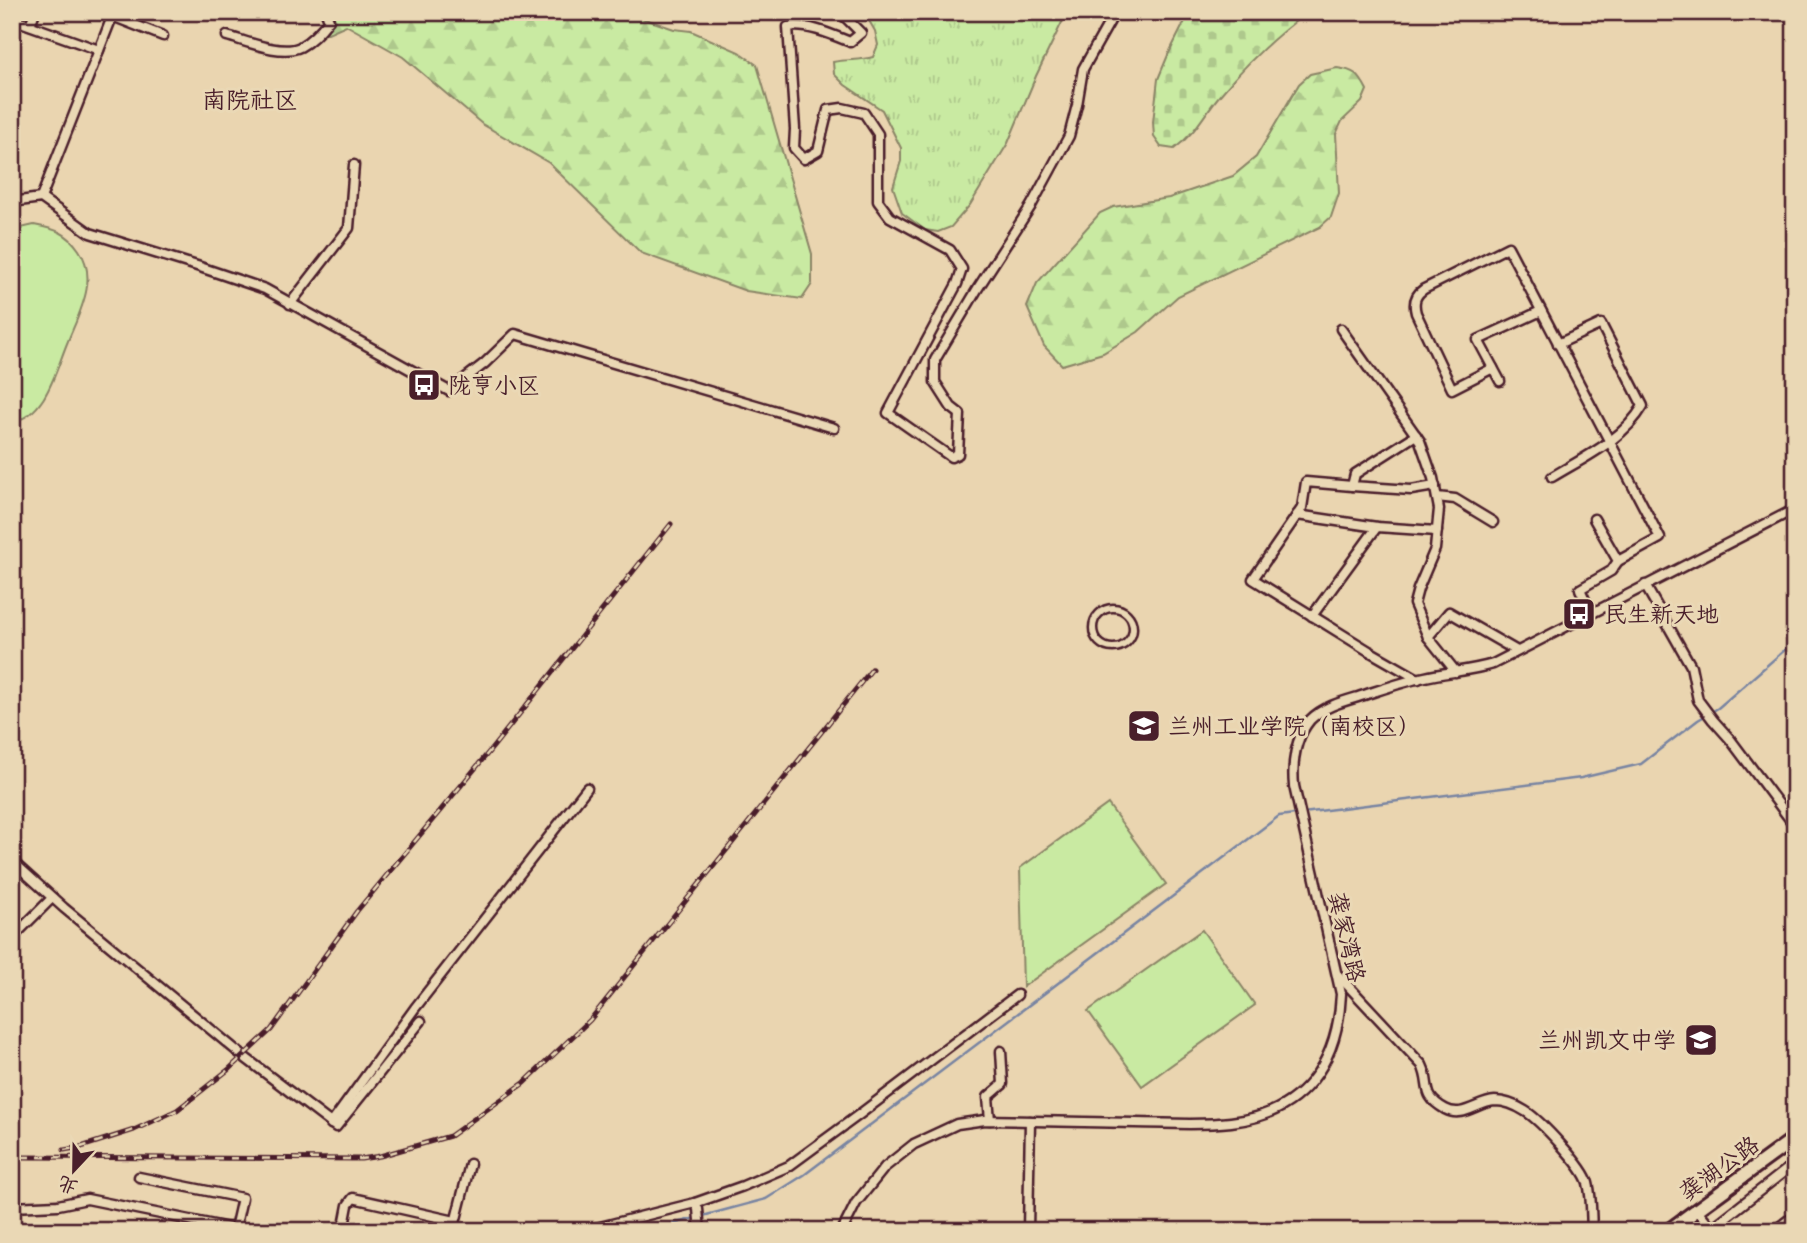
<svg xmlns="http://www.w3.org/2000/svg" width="1807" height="1243" font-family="'Gochi Hand','LXGW WenKai TC',sans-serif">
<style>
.grass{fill:url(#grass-tufts);stroke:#8a8466;stroke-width:2}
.forest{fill:url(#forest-firs);stroke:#8a8466;stroke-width:2}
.cemetery{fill:url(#cemetery-stones);stroke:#8a8466;stroke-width:2}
.park{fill:#c9eaa2;stroke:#8a8466;stroke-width:2}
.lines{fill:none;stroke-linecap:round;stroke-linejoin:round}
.stream{stroke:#7884a2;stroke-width:2.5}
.pedestrian-casing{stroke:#4a1f2b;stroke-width:11}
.minor-casing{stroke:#4a1f2b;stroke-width:13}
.secondary-casing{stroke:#4a1f2b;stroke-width:18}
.pedestrian{stroke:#ead8b5;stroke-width:6}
.minor{stroke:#ead8b5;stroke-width:8}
.secondary{stroke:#ead8b5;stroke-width:12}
.rail-casing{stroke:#4a1f2b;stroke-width:5}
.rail{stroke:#ead8b5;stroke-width:2.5;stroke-dasharray:8;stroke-linecap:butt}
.labels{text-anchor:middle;stroke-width:6;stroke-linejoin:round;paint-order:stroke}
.poi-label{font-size:23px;fill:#4a1f2b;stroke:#ead8b5;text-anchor:start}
.street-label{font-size:23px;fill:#4a1f2b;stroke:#ead8b5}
.neighbourhood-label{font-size:24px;fill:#4a1f2b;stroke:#ead8b5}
</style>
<defs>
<pattern id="grass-tufts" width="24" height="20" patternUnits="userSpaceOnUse" patternTransform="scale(1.75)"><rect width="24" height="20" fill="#c9eaa2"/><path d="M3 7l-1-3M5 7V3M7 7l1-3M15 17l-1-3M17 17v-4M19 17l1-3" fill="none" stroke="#aec88c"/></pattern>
<pattern id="forest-firs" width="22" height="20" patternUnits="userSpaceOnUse" patternTransform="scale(1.75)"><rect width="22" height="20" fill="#c9eaa2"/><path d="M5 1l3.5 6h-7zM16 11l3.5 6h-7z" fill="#aec88c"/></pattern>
<pattern id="cemetery-stones" width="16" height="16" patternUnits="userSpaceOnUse" patternTransform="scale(1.75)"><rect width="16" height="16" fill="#c9eaa2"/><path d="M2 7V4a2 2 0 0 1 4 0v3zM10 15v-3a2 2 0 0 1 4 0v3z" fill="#aec88c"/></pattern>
</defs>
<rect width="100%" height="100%" fill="#ead5b0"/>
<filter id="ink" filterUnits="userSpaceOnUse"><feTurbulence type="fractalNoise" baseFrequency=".0143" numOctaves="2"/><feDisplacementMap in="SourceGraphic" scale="14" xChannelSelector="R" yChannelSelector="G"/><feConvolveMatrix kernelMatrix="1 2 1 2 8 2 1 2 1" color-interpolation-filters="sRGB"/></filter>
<g filter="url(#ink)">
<!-- grass -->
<path class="grass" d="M864,12H1067L1036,76L1008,143L970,205L951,227L938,232L925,230L902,213L893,187L901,161V148L882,110L845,85L834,74L833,62C847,59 860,61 873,57L878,45L875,31Z"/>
<!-- forest -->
<g class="forest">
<polygon points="331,12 643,12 642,18 674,29 691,31 739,52 757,65 812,254 812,284 802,299 746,291 641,253 549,163 482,124 403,57 346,25 321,36"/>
<path d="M1337,68C1354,70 1359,74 1367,90L1362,102L1342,121L1336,134L1339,193L1331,217L1320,227L1178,296L1138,332L1103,353L1062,365L1044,346L1027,307L1037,283L1100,213L1113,207L1169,198L1233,176L1256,157L1299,84L1310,74Z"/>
</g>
<!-- cemetery -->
<path class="cemetery" d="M1191,12H1308C1276,35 1245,65 1220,95C1203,115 1197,132 1174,149L1161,147L1154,137L1153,122L1158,79L1168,55L1185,21Z"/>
<!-- park -->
<g class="park">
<path d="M34,225C55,229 67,232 79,250C99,279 79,313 68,341C56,369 47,415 12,422V230Z"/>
<polygon points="1108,804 1166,884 1023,987 1020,868"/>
<polygon points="1202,930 1255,1005 1142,1086 1088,1011"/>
</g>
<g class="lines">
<!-- stream -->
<g class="stream">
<polyline points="12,1227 88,1222 134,1231"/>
<polyline points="647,1231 766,1199 804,1175 1279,816 1581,778 1641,764 1698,720 1718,708 1795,641"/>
</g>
<defs>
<circle id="pedestrian" cx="1113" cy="628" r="20"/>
<g id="minor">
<polyline points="102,12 163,36"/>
<path d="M840,12L861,33L850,42C833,35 806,23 788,27L795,129L794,148L804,159L818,151L828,110L842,108L864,113L878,134V201L890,217L950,250L962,269L957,284L888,413L951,457L958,454L960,414L951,407L935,382V360L978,288L1031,206L1069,136L1077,105L1083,69L1115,12"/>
<polyline points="12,19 99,50"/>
<polyline points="30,25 35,12"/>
<path d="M227,36C246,41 281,56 300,47C311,41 322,29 329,20L326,12"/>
<polyline points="41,198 114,12"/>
<polyline points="12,202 41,198 90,233 197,266 265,289 449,391 485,363 515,334 834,428"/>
<polyline points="290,304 349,228 354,165"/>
<polyline points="1341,329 1420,441 1433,478 1439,509 1435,549 1418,589 1414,604 1428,637 1456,672"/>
<path d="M1493,368L1452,389L1416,313C1413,302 1415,295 1424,289L1508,247L1660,538L1618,561"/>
<polyline points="1500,381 1478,340 1541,311"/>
<polyline points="1416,435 1355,474 1352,486 1411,490 1435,486"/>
<path d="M1552,477C1585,457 1623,440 1643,406L1601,324L1558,344"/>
<polyline points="1352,486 1306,482 1302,508 1253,579 1369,651 1418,679"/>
<polyline points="1437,497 1455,499 1493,522"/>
<polyline points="1297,515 1377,527 1437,531"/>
<polyline points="1645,585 1691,666 1698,700 1713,720 1730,739 1795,826"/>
<polyline points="1591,613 1580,589 1611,571 1618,561 1594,519"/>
<polyline points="1312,616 1377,527"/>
<polyline points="1428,637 1449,612 1517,651"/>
<polyline points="12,861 64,908 243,1056 336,1127 421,1021"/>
<polyline points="12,938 52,898"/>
<path d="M1338,975L1422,1065C1432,1086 1420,1095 1445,1109C1463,1119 1477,1102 1495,1101C1505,1101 1517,1106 1525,1111C1540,1120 1584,1167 1588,1183C1592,1198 1591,1215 1592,1231"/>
<polyline points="990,1120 988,1097 1003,1084 1001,1051"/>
<polyline points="331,1124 415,1008 587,788"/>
<polyline points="139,1177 242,1198 235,1229"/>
<polyline points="12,1207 58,1205 87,1199 244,1231"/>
<polyline points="1697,1210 1712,1228 1712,1231"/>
<polyline points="1712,1228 1790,1167 1795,1173"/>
<polyline points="343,1231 348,1205 353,1198 455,1221"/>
<polyline points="453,1231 470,1164"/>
<polyline points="584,1231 695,1203"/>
<polyline points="700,1231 698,1209 695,1203 743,1186 789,1166 860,1114 1017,995"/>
<path d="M842,1231L856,1203L885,1167L914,1144L957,1124L985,1120C1035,1121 1085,1122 1135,1123C1167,1123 1199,1126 1231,1122C1303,1114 1338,1063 1341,994L1294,786C1292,764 1295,738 1310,720C1323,707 1341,702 1358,697C1380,690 1402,682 1425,677C1447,672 1470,671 1493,664L1795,509"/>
<polyline points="1028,1231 1030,1121"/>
<polyline points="1774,1231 1795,1215"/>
</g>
<polyline id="secondary" points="1668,1231 1795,1138"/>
</defs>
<!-- pedestrian casing -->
<use href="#pedestrian" class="pedestrian-casing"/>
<!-- minor casing -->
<use href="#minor" class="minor-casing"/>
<!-- secondary casing -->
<use href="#secondary" class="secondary-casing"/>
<!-- pedestrian -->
<use href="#pedestrian" class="pedestrian"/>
<!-- minor -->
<use href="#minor" class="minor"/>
<!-- secondary -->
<use href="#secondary" class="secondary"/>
<defs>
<g id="rail">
<polyline points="64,1150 81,1147 134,1130 177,1110 228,1070 271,1030 357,911 493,747 671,524"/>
<polyline points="22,1157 361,1159 380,1156 450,1136 524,1083 590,1020 872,669"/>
</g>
</defs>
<!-- rail casing -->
<use href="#rail" class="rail-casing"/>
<!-- rail -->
<use href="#rail" class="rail"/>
</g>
</g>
<!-- icons -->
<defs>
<symbol id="bus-square" viewBox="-11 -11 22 22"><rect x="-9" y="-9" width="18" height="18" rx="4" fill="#4a1f2b" stroke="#ead8b5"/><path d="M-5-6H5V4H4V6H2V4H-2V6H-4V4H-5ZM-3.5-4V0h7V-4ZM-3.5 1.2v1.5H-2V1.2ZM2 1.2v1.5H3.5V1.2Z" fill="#fff"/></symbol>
<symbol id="university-square" viewBox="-11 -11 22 22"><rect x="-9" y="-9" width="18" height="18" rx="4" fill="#4a1f2b" stroke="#ead8b5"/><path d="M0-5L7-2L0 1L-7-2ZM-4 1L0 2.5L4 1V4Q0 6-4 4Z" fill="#fff"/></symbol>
<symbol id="school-square" viewBox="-11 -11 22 22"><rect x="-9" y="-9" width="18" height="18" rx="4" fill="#4a1f2b" stroke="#ead8b5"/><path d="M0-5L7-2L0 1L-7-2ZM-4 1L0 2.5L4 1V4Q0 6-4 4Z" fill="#fff"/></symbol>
</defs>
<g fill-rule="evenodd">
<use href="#bus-square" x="405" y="366" width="38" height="38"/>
<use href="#bus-square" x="1560" y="595" width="38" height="38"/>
<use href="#university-square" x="1125" y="707" width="38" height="38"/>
<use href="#school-square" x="1682" y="1021" width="38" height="38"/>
</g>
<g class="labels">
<!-- poi labels -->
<g class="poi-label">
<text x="448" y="393">陇亨小区</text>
<text x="1604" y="622">民生新天地</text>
<text x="1168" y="734">兰州工业学院（南校区）</text>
<text x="1676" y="1048" text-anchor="end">兰州凯文中学</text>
</g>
<!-- street labels -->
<g class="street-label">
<text transform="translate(1347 937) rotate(77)" y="8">龚家湾路</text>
<text transform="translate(1719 1168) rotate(-36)" y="8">龚湖公路</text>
</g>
<!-- neighbourhood labels -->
<g class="neighbourhood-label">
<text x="250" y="108">南院社区</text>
</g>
</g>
<!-- margin -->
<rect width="1807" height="1243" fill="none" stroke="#ead8b5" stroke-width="42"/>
<rect x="21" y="21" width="1765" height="1201" fill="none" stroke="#4a1f2b" stroke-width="2.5" filter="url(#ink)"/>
<!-- north arrow -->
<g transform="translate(74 1170) rotate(202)" stroke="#ead8b5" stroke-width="5" paint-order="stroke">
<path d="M0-5L12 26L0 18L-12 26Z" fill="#4a1f2b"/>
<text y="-10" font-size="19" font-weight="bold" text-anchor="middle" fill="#4a1f2b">北</text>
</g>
</svg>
